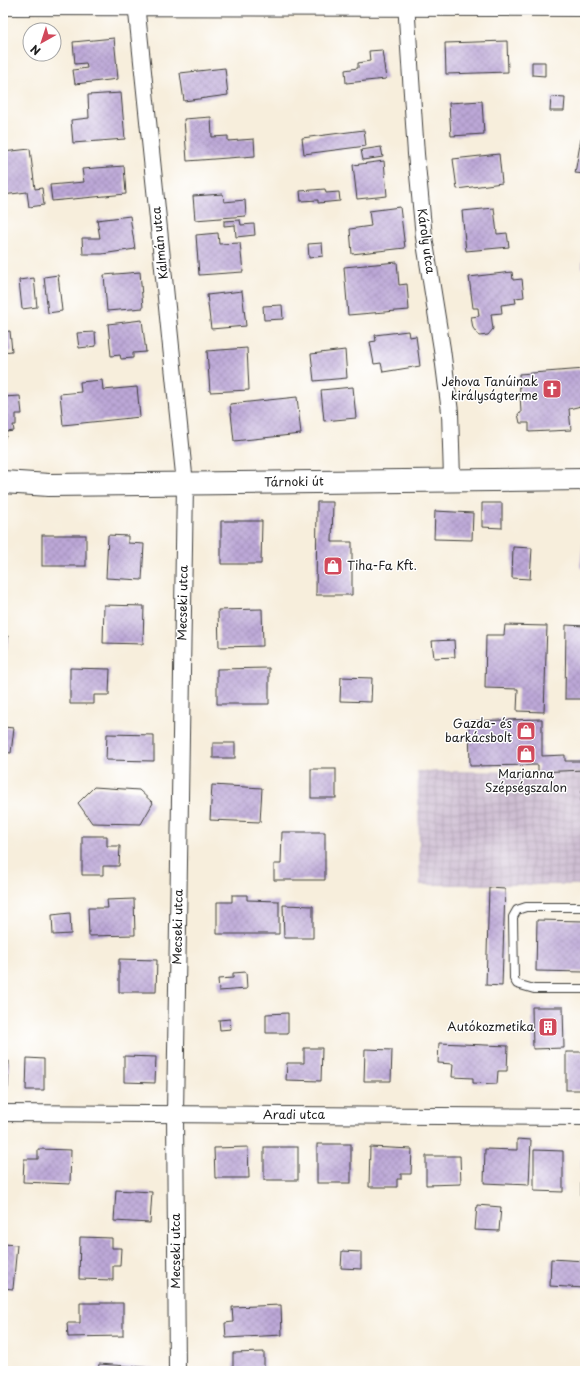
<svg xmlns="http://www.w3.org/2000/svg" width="588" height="1374" font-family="'Playpen Sans',sans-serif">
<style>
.industrial{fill:url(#industrial-grid)}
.building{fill:url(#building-cross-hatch)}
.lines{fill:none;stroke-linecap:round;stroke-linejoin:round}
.lane-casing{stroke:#3d3c39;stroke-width:10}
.street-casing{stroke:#3d3c39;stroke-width:18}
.secondary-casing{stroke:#3d3c39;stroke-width:24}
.lane{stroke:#fff;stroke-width:8}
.street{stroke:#fff;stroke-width:16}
.secondary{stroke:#fff;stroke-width:22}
.labels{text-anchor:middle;stroke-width:3;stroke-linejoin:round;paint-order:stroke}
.street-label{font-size:12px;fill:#1c1c1c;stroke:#fff}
.poi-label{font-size:12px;fill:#1c1c1c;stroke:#fff;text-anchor:end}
</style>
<defs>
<pattern id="industrial-grid" width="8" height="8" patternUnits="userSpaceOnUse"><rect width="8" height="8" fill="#cebed2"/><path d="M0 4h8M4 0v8" fill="none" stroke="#b0a3b4"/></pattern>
<pattern id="building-cross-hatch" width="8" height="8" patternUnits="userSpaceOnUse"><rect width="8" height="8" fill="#bca7d7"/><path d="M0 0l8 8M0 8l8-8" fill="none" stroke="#a18fb8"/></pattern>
</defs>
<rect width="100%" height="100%" fill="#fff"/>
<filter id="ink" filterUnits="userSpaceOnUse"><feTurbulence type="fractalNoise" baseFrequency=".025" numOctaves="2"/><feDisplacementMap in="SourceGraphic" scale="8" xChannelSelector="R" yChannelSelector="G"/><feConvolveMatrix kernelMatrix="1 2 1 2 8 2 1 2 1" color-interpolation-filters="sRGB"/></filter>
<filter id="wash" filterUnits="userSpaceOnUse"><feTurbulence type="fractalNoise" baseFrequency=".012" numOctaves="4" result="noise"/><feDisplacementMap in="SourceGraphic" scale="16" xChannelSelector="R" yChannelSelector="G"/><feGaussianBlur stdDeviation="0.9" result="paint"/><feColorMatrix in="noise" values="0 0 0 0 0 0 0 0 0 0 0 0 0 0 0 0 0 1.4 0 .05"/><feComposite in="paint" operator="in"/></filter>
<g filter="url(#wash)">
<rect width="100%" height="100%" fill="#f7eedc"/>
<!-- industrial -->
<polygon class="industrial" points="585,770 585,885 420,885 417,771 538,772"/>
<g id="blocks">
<!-- building -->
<g class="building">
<polygon points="114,38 118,79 75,84 73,70 87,68 86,63 75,64 73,42"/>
<polygon points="507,41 508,72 446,74 445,43"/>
<polygon points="382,50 386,79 346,83 345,70 358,68 358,63 370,61 369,51"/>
<polygon points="532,62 545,62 545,76 532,75"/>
<polygon points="225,68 228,95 184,101 180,73"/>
<polygon points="121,93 125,139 73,143 71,120 89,118 88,95"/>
<polygon points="551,97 565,98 564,111 550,111"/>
<polygon points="482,101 484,134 451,136 449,103"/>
<polygon points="211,117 212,137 228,136 228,141 254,139 255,156 187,161 184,119"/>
<polygon points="364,130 366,146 304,154 302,138"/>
<polygon points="581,139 585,140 585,174 575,173"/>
<polygon points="381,147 383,157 363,160 361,150"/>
<polygon points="30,149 35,189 42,188 44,205 29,207 27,192 3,195 3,152"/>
<polygon points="499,154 502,183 457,189 453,159"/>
<polygon points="384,161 387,196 357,199 353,165"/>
<polygon points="124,166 126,194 52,201 50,185 84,182 82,169"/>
<polygon points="325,189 326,193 339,192 340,201 318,203 318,200 301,201 300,191"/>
<polygon points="223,194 224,202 245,200 246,216 195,220 193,196"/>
<polygon points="582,204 585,204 585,228 581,228"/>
<polygon points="400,207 405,248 352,254 350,229 371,226 369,211"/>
<polygon points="494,208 497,234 507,233 509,247 466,251 462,211"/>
<polygon points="130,216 135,249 102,254 83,254 82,238 100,238 97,220"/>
<polygon points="240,220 241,225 254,224 255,235 236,237 235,225 224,226 224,221"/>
<polygon points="218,233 219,244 240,243 243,272 199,275 196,235"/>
<polygon points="584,238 585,238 585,268 582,268"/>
<polygon points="322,243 323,256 309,258 308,244"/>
<polygon points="397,262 399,285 407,284 409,310 348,315 344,267"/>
<polygon points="140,272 143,308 107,311 104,275"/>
<polygon points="512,272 513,280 522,279 524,297 515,298 516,303 501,305 502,313 491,314 493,329 488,335 479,336 473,328 471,317 479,316 478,308 473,308 469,277"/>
<polygon points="58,275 62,311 48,313 44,277"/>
<polygon points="34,278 37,307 22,309 19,280"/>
<polygon points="242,291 246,326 211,329 207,295"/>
<polygon points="282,305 283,319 264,320 263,306"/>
<polygon points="142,320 146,352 133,353 133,358 121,359 120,355 111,356 108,324"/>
<polygon points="10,331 12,351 3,352 3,332"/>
<polygon points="408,331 409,337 416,336 420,366 383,372 381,363 374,364 370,342 376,341 375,335"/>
<polygon points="95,332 96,346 79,348 77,333"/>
<polygon points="247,348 249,390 210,392 207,351"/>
<polygon points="345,350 347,378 314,381 311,354"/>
<polygon points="585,369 585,405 569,409 571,430 529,432 529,423 520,423 518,414 521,413 519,374"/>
<polygon points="102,380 103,390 137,387 140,417 63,425 60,394 81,392 80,382"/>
<polygon points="353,387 356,418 324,421 321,390"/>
<polygon points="20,396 22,414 16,414 16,425 13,425 14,431 6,432 6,437 3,437 3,397"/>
<polygon points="297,397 301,434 234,441 230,404"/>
<polygon points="317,502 333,502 332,542 352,542 352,595 316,595"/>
<polygon points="482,503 502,503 502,528 482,527"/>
<polygon points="435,511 473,513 472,540 434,539"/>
<polygon points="221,521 262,521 261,564 221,564"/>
<polygon points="584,534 585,534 585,571 580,567"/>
<rect x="42" y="535" width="44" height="31"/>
<polygon points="108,535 128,536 128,543 144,544 142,580 106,578"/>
<polygon points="513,547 532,548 530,579 512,578"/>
<polygon points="104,605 144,606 143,644 103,643"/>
<polygon points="262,609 263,646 219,647 218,610"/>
<polygon points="505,625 547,626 544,712 517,711 518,689 485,688 486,635 504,635"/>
<polygon points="566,625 585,626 585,699 565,699"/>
<polygon points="3,636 8,636 7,650 3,649"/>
<polygon points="454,640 455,657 434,658 432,641"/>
<polygon points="70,668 110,669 109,695 94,695 94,704 70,704"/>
<polygon points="269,668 269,704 217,704 217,669"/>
<polygon points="341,677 372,678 371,702 340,701"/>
<polygon points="542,719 542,756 565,755 565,761 585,761 585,770 538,772 538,765 470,766 469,721"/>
<polygon points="3,727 14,728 11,753 3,752"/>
<polygon points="107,734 154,735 154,761 106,760"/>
<rect x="213" y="743" width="22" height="15"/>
<rect x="311" y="769" width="25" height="29"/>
<polygon points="212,785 262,788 260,822 210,820"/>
<polygon points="94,787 139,790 153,803 141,824 92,823 78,803"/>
<polygon points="582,790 585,790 585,803 581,803"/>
<polygon points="282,832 325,832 325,880 274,880 274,864 281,864"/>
<polygon points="82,836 107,836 107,846 120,846 119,866 103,866 103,875 82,875"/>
<polygon points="489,888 505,889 502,986 486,985"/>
<polygon points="232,895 247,895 247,900 279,901 279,934 217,934 217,902 232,902"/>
<polygon points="134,899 135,935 89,936 88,908 108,908 107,900"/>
<polygon points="283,905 313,906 313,938 284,938"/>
<polygon points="70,913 71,934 53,935 52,915"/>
<polygon points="537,920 585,921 585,972 536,971"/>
<polygon points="119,959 157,960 156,992 119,992"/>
<polygon points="246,972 247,989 219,991 218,979 233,978 233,973"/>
<polygon points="532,1007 563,1007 564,1048 533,1049"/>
<polygon points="288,1013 288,1033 266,1033 266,1014"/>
<polygon points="230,1019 231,1029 220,1030 219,1020"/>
<polygon points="439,1043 508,1046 507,1071 498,1071 497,1084 473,1083 473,1078 452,1077 453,1064 438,1063"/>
<polygon points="304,1048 322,1048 321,1081 286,1080 287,1063 304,1063"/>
<polygon points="365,1049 392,1050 391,1081 364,1081"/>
<rect x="566" y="1052" width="19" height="38"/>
<polygon points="124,1056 156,1057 155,1083 124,1082"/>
<polygon points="27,1058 44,1059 44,1090 26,1090"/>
<polygon points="3,1061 9,1061 8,1088 3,1088"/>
<polygon points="517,1139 531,1140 529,1185 484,1183 485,1149 517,1150"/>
<rect x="317" y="1144" width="34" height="39"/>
<polygon points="248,1147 249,1178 215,1178 214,1148"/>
<rect x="264" y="1147" width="34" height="33"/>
<polygon points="370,1147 412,1149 411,1174 401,1174 401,1179 397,1179 397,1187 369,1187"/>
<polygon points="38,1149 71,1150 70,1184 23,1182 24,1159 38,1159"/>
<polygon points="534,1150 563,1151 563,1192 534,1191"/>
<polygon points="426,1156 460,1156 461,1184 426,1185"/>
<rect x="581" y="1159" width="4" height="38"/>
<polygon points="116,1190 152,1192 150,1223 114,1221"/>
<polygon points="477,1205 501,1207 499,1231 475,1230"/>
<polygon points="80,1237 112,1238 112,1248 121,1248 120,1266 113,1266 113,1280 79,1279"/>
<polygon points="3,1244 17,1245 13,1289 3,1288"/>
<polygon points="342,1251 361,1252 361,1269 341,1268"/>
<polygon points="551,1259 585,1261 585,1288 550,1286"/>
<polygon points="80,1303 123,1303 123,1336 68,1337 67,1323 80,1323"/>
<polygon points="281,1305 282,1335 226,1338 225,1323 233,1322 232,1307"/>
<polygon points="264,1352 264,1371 233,1371 233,1353"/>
<polygon points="99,1364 154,1368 153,1371 98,1371"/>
</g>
</g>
</g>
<g filter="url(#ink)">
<use href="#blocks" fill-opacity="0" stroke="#3d3c39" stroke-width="1"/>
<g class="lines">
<defs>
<polyline id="lane" points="585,907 526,907 517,910 513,917 514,979 517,984 534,989 585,989"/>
<g id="street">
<polyline points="136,3 185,484 175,1114 177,1371"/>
<polyline points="406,3 416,154 424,237 442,349 450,412 452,479"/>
<polyline points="3,7 585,8"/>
<polyline points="3,1113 585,1117"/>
</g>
<polyline id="secondary" points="3,482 49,485 585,479"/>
</defs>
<!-- lane casing -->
<use href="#lane" class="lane-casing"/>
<!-- street casing -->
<use href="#street" class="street-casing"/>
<!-- secondary casing -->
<use href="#secondary" class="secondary-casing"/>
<!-- lane -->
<use href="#lane" class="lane"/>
<!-- street -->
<use href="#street" class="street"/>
<!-- secondary -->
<use href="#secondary" class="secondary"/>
</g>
</g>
<!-- icons -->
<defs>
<symbol id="church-square" viewBox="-11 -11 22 22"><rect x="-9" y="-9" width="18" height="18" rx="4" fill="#d1495b" stroke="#fff"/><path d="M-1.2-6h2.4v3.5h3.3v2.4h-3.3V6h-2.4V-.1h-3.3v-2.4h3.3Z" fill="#fff"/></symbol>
<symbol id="shop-square" viewBox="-11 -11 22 22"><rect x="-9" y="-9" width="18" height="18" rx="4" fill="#d1495b" stroke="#fff"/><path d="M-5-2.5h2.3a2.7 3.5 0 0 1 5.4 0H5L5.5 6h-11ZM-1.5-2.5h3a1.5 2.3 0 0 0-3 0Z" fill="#fff"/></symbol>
<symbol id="building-square" viewBox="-11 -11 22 22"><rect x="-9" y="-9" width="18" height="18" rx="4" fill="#d1495b" stroke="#fff"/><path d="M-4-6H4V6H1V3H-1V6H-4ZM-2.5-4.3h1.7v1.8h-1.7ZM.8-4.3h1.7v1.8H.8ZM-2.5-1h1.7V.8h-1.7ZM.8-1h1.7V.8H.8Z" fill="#fff"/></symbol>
</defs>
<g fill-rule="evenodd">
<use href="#church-square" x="541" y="378" width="22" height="22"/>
<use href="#shop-square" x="322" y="555" width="22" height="22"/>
<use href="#shop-square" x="515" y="720" width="22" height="22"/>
<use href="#shop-square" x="515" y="743" width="22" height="22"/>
<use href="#building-square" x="537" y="1016" width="22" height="22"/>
</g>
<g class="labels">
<!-- street labels -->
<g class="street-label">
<text transform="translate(426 241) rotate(82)" y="4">Károly utca</text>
<text transform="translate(160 243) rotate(-96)" y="4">Kálmán utca</text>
<text transform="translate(294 482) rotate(-1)" y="4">Tárnoki út</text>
<text transform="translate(183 603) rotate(-89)" y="4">Mecseki utca</text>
<text transform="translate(178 927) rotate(-89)" y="4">Mecseki utca</text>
<text x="294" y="1119">Aradi utca</text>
<text transform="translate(176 1251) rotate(-90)" y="4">Mecseki utca</text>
</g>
<!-- poi labels -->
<g class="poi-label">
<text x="538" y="386">Jehova Tanúinak<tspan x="538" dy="14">királyságterme</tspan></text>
<text x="347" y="570" text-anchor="start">Tiha-Fa Kft.</text>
<text x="512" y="728">Gazda- és<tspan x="512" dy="14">barkácsbolt</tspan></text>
<text x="526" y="778" text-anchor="middle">Marianna<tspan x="526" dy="14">Szépségszalon</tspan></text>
<text x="534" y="1031">Autókozmetika</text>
</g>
</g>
<!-- margin -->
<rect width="588" height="1374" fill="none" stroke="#fff" stroke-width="16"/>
<!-- north arrow -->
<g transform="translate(42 42) rotate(219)"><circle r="19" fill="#ffffff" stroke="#a4a4a4"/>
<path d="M0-3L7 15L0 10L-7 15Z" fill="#d1495b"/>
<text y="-6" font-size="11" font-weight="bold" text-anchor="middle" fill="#1c1c1c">N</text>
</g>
</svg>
